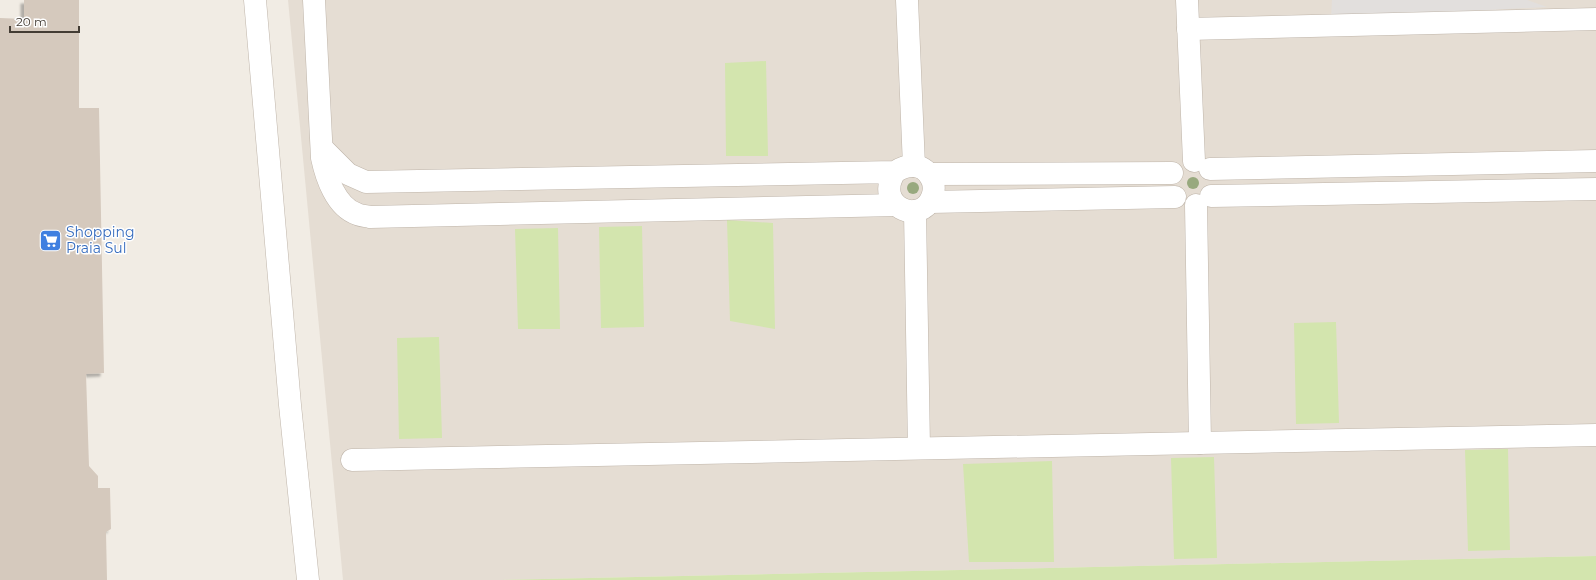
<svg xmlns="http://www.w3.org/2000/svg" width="1596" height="580" font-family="Montserrat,sans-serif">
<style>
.residential{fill:#e5ddd3}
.green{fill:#d3e5ae}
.parking{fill:#e2dfdd}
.building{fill:#d5c9bd;filter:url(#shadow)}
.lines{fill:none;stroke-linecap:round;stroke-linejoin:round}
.minor-casing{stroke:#bfb5aa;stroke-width:23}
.minor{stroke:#fff;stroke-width:22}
.tree{fill:#98a97e}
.labels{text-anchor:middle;stroke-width:3;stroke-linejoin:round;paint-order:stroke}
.shop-label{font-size:14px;fill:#366cbe;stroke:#fff;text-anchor:start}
</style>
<defs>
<filter id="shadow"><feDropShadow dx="-3.5" dy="3.5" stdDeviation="1" flood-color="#0004"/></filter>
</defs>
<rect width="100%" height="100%" fill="#f1ece4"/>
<!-- residential -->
<polygon class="residential" points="288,0 1596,0 1596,556 501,580 343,580"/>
<!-- green -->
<g class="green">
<polygon points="766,61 768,156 726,156 725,63"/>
<polygon points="727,220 773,223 775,329 730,321"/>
<polygon points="642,226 644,327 601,328 599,227"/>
<polygon points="558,228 560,329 518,329 515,229"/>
<polygon points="1336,322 1339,423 1296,424 1294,323"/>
<polygon points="439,337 442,438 399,439 397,338"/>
<polygon points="1508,449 1510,550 1468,551 1465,450"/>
<polygon points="1214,457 1217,558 1174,559 1171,458"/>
<polygon points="1052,461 1054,562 969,562 963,464"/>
<polygon points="1596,556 1596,580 501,580"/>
</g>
<!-- parking -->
<polygon class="parking" points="1332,0 1527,0 1547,7 1331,18"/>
<!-- building -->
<polygon class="building" points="24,0 79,0 79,108 99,108 104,373 86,374 89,466 98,476 98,488 110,488 111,529 106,532 107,580 0,580 0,18 24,19"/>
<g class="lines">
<defs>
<g id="minor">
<polyline points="255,0 290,405 308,580"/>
<path d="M314,0L322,158C326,177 336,207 357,214C361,216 366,216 370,217L896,205"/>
<polyline points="907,0 914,166"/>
<polyline points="1187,0 1194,161"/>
<polyline points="1188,29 1596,19"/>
<path d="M322,148L348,174L366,182L895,172C907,164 922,163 930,176C934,182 935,190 932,197C920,227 873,205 895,172"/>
<polyline points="1210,169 1596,161"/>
<polyline points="929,174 1172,173"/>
<polyline points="1211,196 1596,189"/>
<polyline points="930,202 1175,197"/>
<polyline points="1196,205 1200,443"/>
<polyline points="915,211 919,448"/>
<polyline points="352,460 1596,435"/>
</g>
</defs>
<!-- minor casing -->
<use href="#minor" class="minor-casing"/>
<!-- minor -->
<use href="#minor" class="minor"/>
</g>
<!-- trees -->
<g class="tree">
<circle cx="1193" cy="183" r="6"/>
<circle cx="913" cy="188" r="6"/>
</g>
<!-- icons -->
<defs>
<symbol id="supermarket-square" viewBox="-11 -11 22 22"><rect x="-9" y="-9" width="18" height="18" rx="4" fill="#3f7fe0" stroke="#fff"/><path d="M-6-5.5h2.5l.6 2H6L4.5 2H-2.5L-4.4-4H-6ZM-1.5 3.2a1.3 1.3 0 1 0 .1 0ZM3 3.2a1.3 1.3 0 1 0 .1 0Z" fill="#fff"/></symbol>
</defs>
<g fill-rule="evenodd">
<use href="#supermarket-square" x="38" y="228" width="25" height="25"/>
</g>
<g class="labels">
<!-- shop labels -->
<g class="shop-label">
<text x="66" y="237">Shopping<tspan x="66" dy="16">Praia Sul</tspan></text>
</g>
</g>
<!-- scale -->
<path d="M10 26v6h69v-6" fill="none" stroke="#433c34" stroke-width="2"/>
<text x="16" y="26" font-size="12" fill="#433c34" stroke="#ffffff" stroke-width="3" paint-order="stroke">20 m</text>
</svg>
